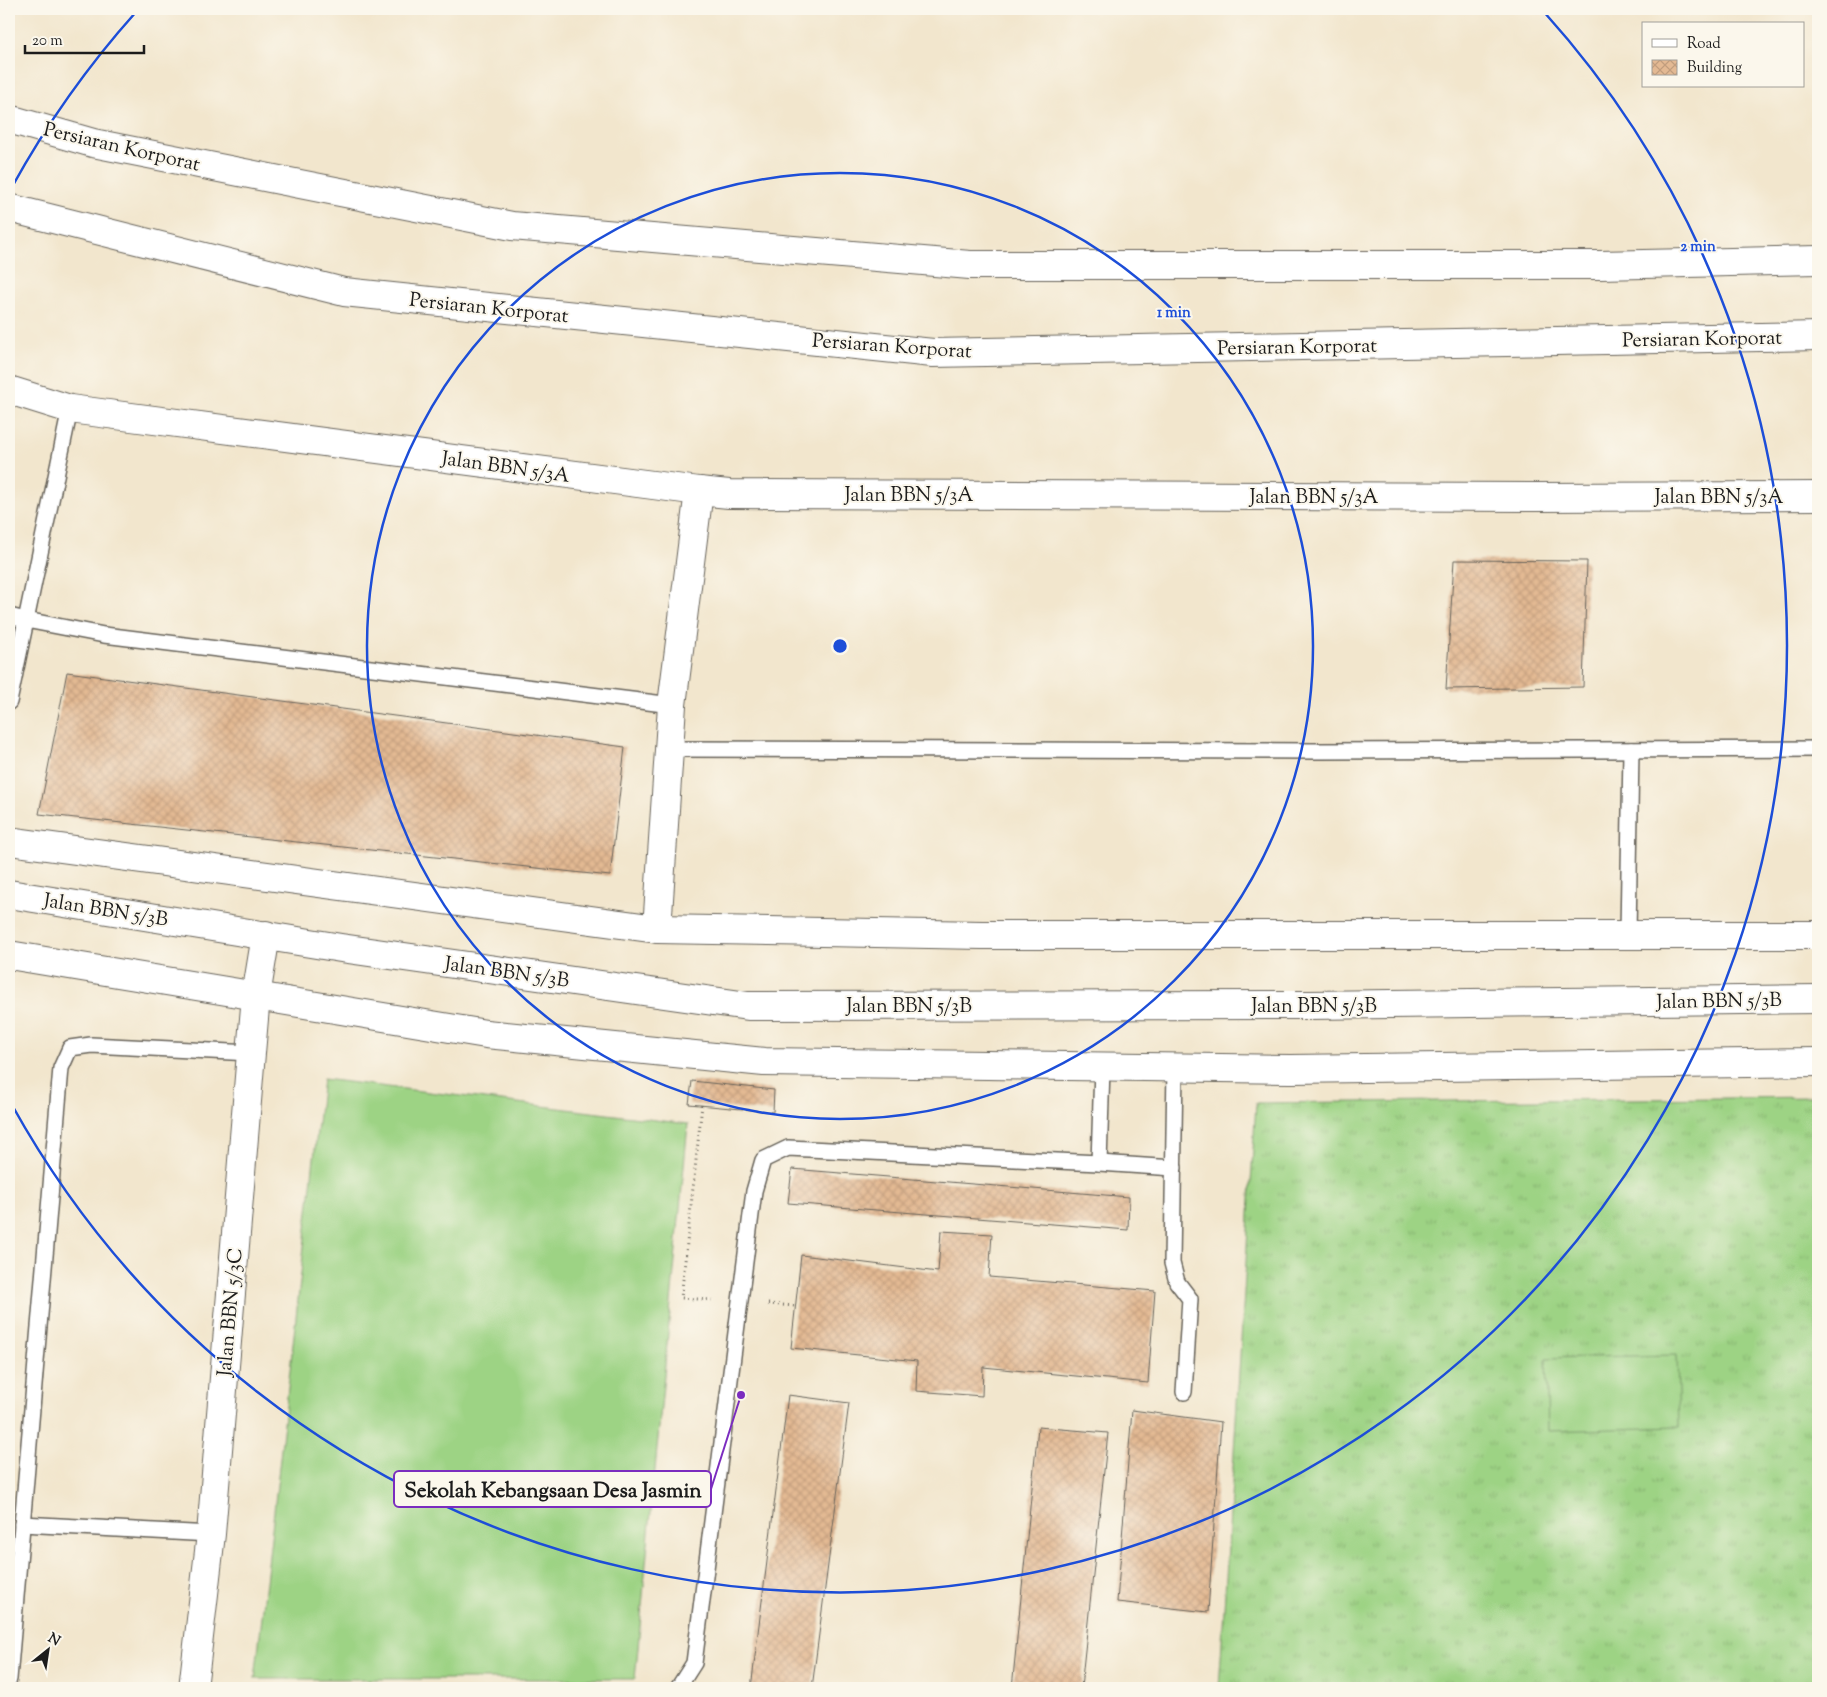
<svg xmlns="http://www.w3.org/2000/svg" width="1827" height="1697" font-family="'Sorts Mill Goudy',serif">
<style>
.grass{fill:url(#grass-tufts);stroke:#5c7850}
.garden{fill:#9dd384;stroke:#5c7850}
.building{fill:url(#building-cross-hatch)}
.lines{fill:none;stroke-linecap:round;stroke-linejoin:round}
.lane-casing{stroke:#67635a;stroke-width:18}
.street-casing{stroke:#67635a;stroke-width:30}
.secondary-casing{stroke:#67635a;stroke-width:30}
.path{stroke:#67635a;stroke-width:3;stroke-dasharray:1 4;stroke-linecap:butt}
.lane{stroke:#fff;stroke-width:15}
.street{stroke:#fff;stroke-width:28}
.secondary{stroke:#fff;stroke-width:28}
.ring{fill:none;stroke:#1d4ed8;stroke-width:2.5}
.labels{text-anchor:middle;stroke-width:4;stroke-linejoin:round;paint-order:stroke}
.street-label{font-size:20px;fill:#1c1c1c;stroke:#fbf7ec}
.centre{fill:#1d4ed8;stroke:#fbf7ec;stroke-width:2.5}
.ring-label{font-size:15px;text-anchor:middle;font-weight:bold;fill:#1d4ed8;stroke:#fbf7ec;stroke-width:4;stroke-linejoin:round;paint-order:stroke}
.leader{fill:none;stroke:#7b2cbf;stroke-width:2}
.callout-dot{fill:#7b2cbf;stroke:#fbf7ec;stroke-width:2}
.callout{fill:#fbf7ec;stroke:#7b2cbf;stroke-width:2}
.callout-label{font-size:21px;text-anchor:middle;font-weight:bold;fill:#1c1c1c}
</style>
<defs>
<pattern id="grass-tufts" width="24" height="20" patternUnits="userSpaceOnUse" patternTransform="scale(1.25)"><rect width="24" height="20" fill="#9dd384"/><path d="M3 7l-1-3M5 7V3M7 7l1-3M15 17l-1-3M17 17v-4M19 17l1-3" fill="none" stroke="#87b571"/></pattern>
<pattern id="building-cross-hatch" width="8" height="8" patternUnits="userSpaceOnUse" patternTransform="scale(1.25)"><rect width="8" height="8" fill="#e3b993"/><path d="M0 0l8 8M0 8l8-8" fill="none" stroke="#c29e7e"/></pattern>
</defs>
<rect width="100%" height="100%" fill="#fbf7ec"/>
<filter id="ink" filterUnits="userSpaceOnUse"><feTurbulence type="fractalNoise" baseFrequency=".02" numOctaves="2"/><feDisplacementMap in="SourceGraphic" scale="10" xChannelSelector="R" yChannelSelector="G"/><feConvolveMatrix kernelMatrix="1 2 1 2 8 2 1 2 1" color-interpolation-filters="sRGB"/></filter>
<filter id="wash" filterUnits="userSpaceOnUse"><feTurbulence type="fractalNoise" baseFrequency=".0096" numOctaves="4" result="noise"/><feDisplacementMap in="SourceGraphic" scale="20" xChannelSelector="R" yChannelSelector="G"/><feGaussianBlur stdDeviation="1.12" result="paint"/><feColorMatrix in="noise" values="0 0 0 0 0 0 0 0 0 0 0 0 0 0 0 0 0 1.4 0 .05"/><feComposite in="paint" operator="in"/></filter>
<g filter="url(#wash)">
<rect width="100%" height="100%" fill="#f2e6cd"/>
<!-- grass -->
<polygon class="grass" points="1818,1097 1818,1688 1219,1688 1256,1103"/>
<!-- garden -->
<g class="garden">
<polygon points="323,1079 688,1124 635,1679 255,1679"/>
<polygon points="1677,1355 1679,1427 1548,1431 1546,1358"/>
</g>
<g id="blocks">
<!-- building -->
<g class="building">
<polygon points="1454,560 1587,561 1583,687 1446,689"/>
<polygon points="67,672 625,747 610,876 39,814"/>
<polygon points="692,1081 774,1090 773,1112 689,1104"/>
<polygon points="792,1169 1129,1197 1128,1230 788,1203"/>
<polygon points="941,1231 992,1234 989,1277 1155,1291 1148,1383 983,1367 982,1396 916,1391 917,1361 791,1348 801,1255 938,1272"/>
<polygon points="788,1395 849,1403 812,1688 751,1688"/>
<polygon points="1132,1410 1221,1422 1208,1612 1117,1602"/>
<polygon points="1038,1427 1108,1433 1081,1688 1012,1688"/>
</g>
</g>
</g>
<g filter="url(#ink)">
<use href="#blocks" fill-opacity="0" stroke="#67635a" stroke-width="1"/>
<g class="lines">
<defs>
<g id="lane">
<polyline points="9,616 26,620 104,635 672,705"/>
<polyline points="9,702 70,409"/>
<polyline points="670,749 1316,751 1818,749"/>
<polyline points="1628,934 1631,750"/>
<polyline points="1175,1068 1172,1263 1177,1282 1190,1299 1184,1392"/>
<polyline points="1099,1163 1174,1168"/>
<polyline points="22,1524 211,1534"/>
<polyline points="9,1679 61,1068 70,1048 91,1045 251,1053"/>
<polyline points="678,1688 694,1663 754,1191 763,1160 788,1148 1099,1163 1102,1068"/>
</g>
<g id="street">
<polyline points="9,390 70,409 699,491 729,494 1536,497 1818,496"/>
<polyline points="9,841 657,929 982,935 1818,935"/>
<polyline points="9,894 341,948 748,1006 1309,1005 1818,999"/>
<polyline points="657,929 672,705 699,491"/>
<polyline points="9,955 486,1034 764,1062 1291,1069 1818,1062"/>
<polyline points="193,1688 211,1534 251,1053 256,996 266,935"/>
</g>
<g id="secondary">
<polyline points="9,119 93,143 512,226 970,265 1600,265 1818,260"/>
<polyline points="9,208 344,292 933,353 1818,336"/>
</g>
</defs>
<!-- lane casing -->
<use href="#lane" class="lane-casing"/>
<!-- street casing -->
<use href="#street" class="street-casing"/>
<!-- secondary casing -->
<use href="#secondary" class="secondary-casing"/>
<!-- path -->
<g class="path">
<polyline points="702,1105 681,1298 712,1300"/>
<polyline points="768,1304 795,1306"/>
</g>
<!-- lane -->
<use href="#lane" class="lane"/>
<!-- street -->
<use href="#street" class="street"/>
<!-- secondary -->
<use href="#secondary" class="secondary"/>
</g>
</g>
<!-- distance rings -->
<g class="ring">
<circle cx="840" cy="646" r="473"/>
<path d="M12 187A947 947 0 0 1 136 12M1544 12A947 947 0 1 1 12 1105"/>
</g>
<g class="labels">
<!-- street labels -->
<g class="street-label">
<text transform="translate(122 146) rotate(13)" y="7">Persiaran Korporat</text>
<text transform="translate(489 307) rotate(6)" y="7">Persiaran Korporat</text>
<text transform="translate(1702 338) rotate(-1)" y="7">Persiaran Korporat</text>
<text transform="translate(892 345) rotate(4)" y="7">Persiaran Korporat</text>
<text transform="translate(1297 346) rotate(-1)" y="7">Persiaran Korporat</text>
<text transform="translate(506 466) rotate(8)" y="7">Jalan BBN 5/3A</text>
<text x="909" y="501">Jalan BBN 5/3A</text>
<text x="1314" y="503">Jalan BBN 5/3A</text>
<text x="1719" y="503">Jalan BBN 5/3A</text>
<text transform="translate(106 909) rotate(9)" y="7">Jalan BBN 5/3B</text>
<text transform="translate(507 971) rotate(8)" y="7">Jalan BBN 5/3B</text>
<text transform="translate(1719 1000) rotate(-1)" y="7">Jalan BBN 5/3B</text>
<text x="909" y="1012">Jalan BBN 5/3B</text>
<text x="1314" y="1012">Jalan BBN 5/3B</text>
<text transform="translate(229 1312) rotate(-85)" y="7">Jalan BBN 5/3C</text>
</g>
</g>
<circle cx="840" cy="646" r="8" class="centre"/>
<g class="ring-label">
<text x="1698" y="251">2 min</text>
<text x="1174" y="317">1 min</text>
</g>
<!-- callouts -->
<path class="leader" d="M741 1395L711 1489"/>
<circle class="callout-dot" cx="741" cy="1395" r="5"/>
<rect class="callout" x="394" y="1471" width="317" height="36" rx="5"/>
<g class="callout-label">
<text x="553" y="1497">Sekolah Kebangsaan Desa Jasmin</text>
</g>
<!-- margin -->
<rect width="1827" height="1697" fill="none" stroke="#fbf7ec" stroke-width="30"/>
<!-- legend -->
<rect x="1642" y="22" width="162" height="65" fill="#fbf7ec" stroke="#a29f99"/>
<rect x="1652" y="39" width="25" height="8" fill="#ffffff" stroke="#a29f99"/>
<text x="1687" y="48" font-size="15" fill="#1c1c1c">Road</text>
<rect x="1652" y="60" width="25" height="15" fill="url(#building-cross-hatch)" stroke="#a29f99"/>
<text x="1687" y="72" font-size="15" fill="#1c1c1c">Building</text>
<!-- north arrow -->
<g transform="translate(48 1650) rotate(30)" stroke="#fbf7ec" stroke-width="4" paint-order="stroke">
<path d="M0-4L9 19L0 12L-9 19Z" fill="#1c1c1c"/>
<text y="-8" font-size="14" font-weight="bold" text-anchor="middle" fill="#1c1c1c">N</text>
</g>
<!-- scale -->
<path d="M25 45v8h119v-8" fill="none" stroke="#1c1c1c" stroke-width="2.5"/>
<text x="32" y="45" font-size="15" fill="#1c1c1c" stroke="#fbf7ec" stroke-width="4" paint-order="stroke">20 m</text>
</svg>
